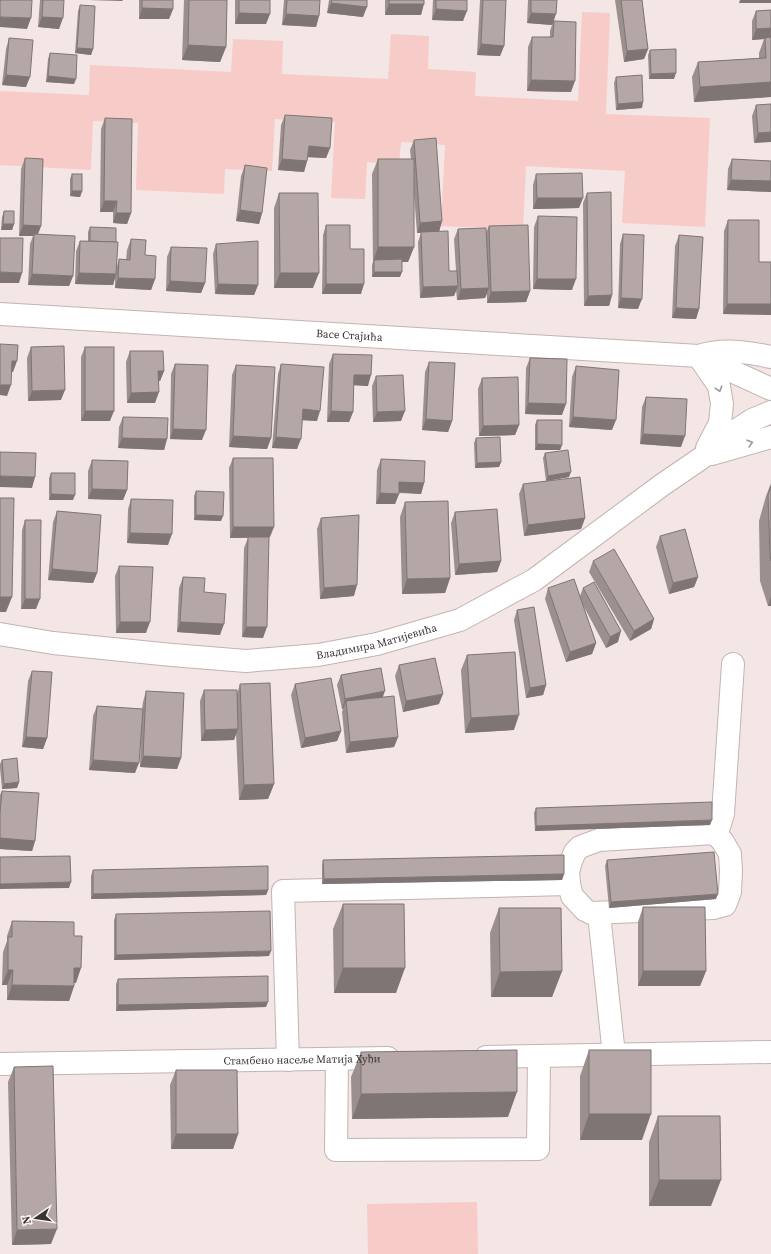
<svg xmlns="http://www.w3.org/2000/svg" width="771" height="1254" font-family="'Source Serif 4',serif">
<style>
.green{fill:#f7cbc7}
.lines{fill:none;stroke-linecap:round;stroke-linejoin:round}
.minor-casing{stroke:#c1b4b2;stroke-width:24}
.minor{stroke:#fff;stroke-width:22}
.wall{fill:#9b908e}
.shaded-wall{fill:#7e7574}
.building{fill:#b4a7a5;stroke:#7e7574}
.oneway{stroke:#9c9a99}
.labels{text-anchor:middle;stroke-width:3.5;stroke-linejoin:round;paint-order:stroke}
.street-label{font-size:11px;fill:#393433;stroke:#fdf5f4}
</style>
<rect width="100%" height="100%" fill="#f4e6e4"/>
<!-- green -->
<g class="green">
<polygon points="582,12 610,13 606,114 710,118 705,227 622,223 625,171 526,166 523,230 441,226 445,145 401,142 399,164 367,162 365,199 331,198 335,122 275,119 272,171 225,169 224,194 136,190 138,123 93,121 91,170 0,165 0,91 89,95 90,65 231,72 233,39 283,41 282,74 388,79 391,34 429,36 428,69 476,72 475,96 578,101"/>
<polygon points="477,1202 478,1254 368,1254 367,1204"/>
</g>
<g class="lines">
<defs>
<g id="minor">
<path id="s1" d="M0,314L699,356L771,389"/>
<path d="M699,356C723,348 747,352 771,357"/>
<polyline points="699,357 719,386 722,404 720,423 707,448"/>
<polyline points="712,454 771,437"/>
<path id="s2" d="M0,634L53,643L172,655L246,661L318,655L377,644L460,620L534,580L662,485L703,457L726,437L752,420L771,412"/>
<polygon points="715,833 723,842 730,854 731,871 730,892 725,905 714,908 591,913 585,910 572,896 569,884 568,872 571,861 575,852 580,847 599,840"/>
<polyline points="715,833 719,827 723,814 733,664"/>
<polyline points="599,914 614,1055"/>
<polyline points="486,1057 771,1052"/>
<polyline points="337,1059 336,1150 538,1149 539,1056"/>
<polyline points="288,1060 283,891 569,884"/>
<path id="s3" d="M0,1064L388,1058"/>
</g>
</defs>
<!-- minor casing -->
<use href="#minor" class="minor-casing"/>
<!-- minor -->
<use href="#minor" class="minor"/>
</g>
<!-- wall -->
<g class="wall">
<polygon points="40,0 64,0 59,29 38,27"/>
<polygon points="139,0 173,0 173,9 169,19 139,19"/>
<polygon points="184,0 227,0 226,47 220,62 182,60"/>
<polygon points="235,0 270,0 266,24 235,24"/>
<polygon points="284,0 320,0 319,16 316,27 282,25"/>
<polygon points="329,0 367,0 363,17 327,13"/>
<polygon points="385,0 424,0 421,15 385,15"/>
<polygon points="433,0 467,0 463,21 432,20"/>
<polygon points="480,0 506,0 504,46 500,56 477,55"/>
<polygon points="528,0 557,0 554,21 571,92 527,91 528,47 532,37 550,37 550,31 552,25 527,23"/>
<polygon points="615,0 642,0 648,49 644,59 624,62"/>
<polygon points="80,5 93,49 91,55 75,53 78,11"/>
<polygon points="771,10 771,97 694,102 692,77 698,62 759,58 759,53 764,39 752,40 752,21 756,11"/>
<polygon points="9,38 26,87 2,85 6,49"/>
<polygon points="650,50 674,79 649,79 648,55"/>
<polygon points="50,53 74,84 46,82 48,59"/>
<polygon points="616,77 642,108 616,110 614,83"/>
<polygon points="771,104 754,143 752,116 756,105"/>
<polygon points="285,115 330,148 326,158 308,157 307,161 304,172 278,170 281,125"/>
<polygon points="105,118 131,213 127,224 113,223 113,212 100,212 101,129"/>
<polygon points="414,140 442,221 439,231 449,271 456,271 454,239 458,229 486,233 489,226 530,291 526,302 487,303 487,294 485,298 457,300 456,290 454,296 420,298 418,242 421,233 417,233 414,194 414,247 408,262 402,262 400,277 372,277 372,265 373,262 372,174 378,159 411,159 410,150"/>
<polygon points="25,158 41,226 38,234 73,276 69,286 28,285 30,244 33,236 19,236 21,169"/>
<polygon points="732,159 771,161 771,192 727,190 728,169"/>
<polygon points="245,165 262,213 259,224 236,221 241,176"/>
<polygon points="72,174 82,191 80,197 70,196 70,179"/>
<polygon points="536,174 579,208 533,209 533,185"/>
<polygon points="279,193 313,288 274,288 274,208"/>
<polygon points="587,193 612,295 609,306 584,306 583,203"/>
<polygon points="4,211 14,224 12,230 1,230 2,217"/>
<polygon points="538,216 572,290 533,289 534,227"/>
<polygon points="728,220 759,262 771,262 771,315 723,314 724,231"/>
<polygon points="326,225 350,249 361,294 322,294 323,235"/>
<polygon points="90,227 116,242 117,266 119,259 126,260 127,250 131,239 145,255 155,279 151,290 115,288 115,278 113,285 75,284 76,251 80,241 88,241 88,232"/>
<polygon points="623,234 638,309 618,308 620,244"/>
<polygon points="679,235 699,309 696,319 672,318 675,246"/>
<polygon points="216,244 258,285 254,295 215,294 213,254"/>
<polygon points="171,247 205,283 201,293 166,291 167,257"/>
<polygon points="31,347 61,400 28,401 27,358"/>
<polygon points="85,347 110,421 81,421 81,357"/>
<polygon points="130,351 164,371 160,381 158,381 155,403 127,403 126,362"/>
<polygon points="333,354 368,386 353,385 353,412 349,422 327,422 329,364"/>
<polygon points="530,358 562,415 525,414 526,368"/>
<polygon points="429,362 452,421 448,432 422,430 425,372"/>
<polygon points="175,364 202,440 170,439 171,374"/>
<polygon points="281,364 317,421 302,420 297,449 272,448 278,374"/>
<polygon points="236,365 271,438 267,449 229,447 232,375"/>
<polygon points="576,366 612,430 569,427 572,377"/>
<polygon points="376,376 401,421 373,422 372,386"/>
<polygon points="482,378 519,425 515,435 479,436 478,389"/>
<polygon points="646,397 681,447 640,444 642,407"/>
<polygon points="123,417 167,439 164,450 118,448 119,427"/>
<polygon points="537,420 562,445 560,450 535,450 535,425"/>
<polygon points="476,438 501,462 499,467 475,468 474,443"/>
<polygon points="545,453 569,477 546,481 543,458"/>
<polygon points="233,458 270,537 269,537 263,638 242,637 244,548 248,538 230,538 229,468"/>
<polygon points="381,459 424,483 421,494 399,493 395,504 376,504 377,470"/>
<polygon points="92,460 127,490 123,500 88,499 88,471"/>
<polygon points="51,473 73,500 49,500 49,478"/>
<polygon points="771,483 771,606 768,606 760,581 759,521 766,496"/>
<polygon points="523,484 585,518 581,529 524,536 519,494"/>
<polygon points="196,491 221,521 194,520 194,496"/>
<polygon points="131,499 168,545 127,543 128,509"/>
<polygon points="405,502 450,578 445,593 402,594 400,517"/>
<polygon points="57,511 97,573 93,583 48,580 53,522"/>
<polygon points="455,512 501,561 497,572 455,575 451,523"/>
<polygon points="321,518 354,596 320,599 317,529"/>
<polygon points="25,520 36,609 21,609 22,530"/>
<polygon points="660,536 698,577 694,587 669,594 656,547"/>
<polygon points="593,561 654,619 651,629 630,641 589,572"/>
<polygon points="119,566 146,633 116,633 115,576"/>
<polygon points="183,577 204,592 220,635 177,632 179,588"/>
<polygon points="548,588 580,596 583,588 618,642 606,648 583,605 596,643 592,654 566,662 545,599"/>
<polygon points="517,610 546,685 543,695 526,698 514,620"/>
<polygon points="467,655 514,730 465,733 461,670"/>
<polygon points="399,665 439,704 403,712 395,676"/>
<polygon points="32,671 47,738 43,749 22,747 28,681"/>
<polygon points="341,675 383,697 398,737 394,747 346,753 342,712 343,709 342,709 337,685"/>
<polygon points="240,684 274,784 268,799 239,800 236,733 234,740 201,741 200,701 204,690 237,694"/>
<polygon points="295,684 341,731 337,741 301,748 291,695"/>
<polygon points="146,691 181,758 177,769 140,767 141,726 135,773 89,770 93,716 97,706 142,709 143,702"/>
<polygon points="2,760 19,782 17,788 2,789 0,768 0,764"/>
<polygon points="2,791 35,841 32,851 0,849 0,795"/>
<polygon points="536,808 710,825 535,831 534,813"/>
<polygon points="323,860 564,874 562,880 322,884 322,865"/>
<polygon points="607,860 716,899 609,908 605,866"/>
<polygon points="93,870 268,890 266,895 91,899 91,876"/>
<polygon points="343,904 396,993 334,993 333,929"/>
<polygon points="643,907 706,971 700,986 638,986 638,922"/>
<polygon points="499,908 562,971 552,997 491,997 490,933"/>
<polygon points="116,914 269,956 114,960 114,920"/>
<polygon points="12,921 74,936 76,983 74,983 74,986 69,1001 7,1000 7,985 2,985 3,952 7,941 7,936"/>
<polygon points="118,979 266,1007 116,1011 116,984"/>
<polygon points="589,1050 642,1140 580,1140 580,1076"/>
<polygon points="361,1052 508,1117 352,1119 351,1077"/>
<polygon points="14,1067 51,1244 12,1245 8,1082"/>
<polygon points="176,1070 238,1134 233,1149 171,1149 170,1085"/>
<polygon points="658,1116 711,1206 649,1206 649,1142"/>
</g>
<!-- shaded-wall -->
<g class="shaded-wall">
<polygon points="88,0 123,0 122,1"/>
<polygon points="740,0 771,0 771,3 739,3"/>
<polygon points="331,3 367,7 363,17 327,13"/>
<polygon points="389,4 424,4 421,15 385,15"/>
<polygon points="142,8 173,9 169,19 139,19"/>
<polygon points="436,9 467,11 463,21 432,20"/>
<polygon points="239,13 270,14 266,24 235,24"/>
<polygon points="531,13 556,14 552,25 527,23"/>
<polygon points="286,14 319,16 316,27 282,25"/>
<polygon points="0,17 31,18 27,29 0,27"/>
<polygon points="42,17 63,18 59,29 38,27"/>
<polygon points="771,28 771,39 765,38 764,39 752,40 756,29"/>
<polygon points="481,44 504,46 500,56 477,55"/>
<polygon points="188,45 226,47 220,62 182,60"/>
<polygon points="77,48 93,49 91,55 75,53"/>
<polygon points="648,49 644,59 624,62 627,51"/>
<polygon points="676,73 674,79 649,79 651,74"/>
<polygon points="6,75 30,77 26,87 2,85"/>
<polygon points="48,76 76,79 74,84 46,82"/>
<polygon points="531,80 575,81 571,92 527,91"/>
<polygon points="771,82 771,97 694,102 700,87"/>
<polygon points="643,102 642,108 616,110 618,104"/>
<polygon points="771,132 771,142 754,143 758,133"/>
<polygon points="309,146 330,148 326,158 305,157"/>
<polygon points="282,159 307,161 304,172 278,170"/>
<polygon points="731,180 771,181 771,192 727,190"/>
<polygon points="72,191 82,191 80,197 70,196"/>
<polygon points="537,198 583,198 579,208 533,209"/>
<polygon points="104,201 117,201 113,212 100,212"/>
<polygon points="240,210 262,213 259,224 236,221"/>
<polygon points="116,213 131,213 127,224 113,223"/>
<polygon points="442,221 439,232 417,233 420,223"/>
<polygon points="3,224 14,224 12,230 1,230"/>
<polygon points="23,225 41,226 37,236 34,234 33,236 19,236"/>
<polygon points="378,247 414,247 408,262 374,262 374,260 373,262"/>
<polygon points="0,272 22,273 19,283 0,283"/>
<polygon points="374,272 402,272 400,277 372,277"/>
<polygon points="79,273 116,274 113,285 75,284"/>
<polygon points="280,273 319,273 313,288 274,288"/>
<polygon points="32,274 73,276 69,286 28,285"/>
<polygon points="118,278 155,279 151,290 115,288"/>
<polygon points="537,279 576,279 572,290 533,289"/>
<polygon points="170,281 205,283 201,293 166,291"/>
<polygon points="218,284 258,285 254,295 215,294"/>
<polygon points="326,284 364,284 361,294 322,294"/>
<polygon points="458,286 454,296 420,298 423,287"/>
<polygon points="489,288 485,298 457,300 461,289"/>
<polygon points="530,291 526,302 487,303 491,292"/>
<polygon points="612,295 609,306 584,306 588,296"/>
<polygon points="621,298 642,299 638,309 618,308"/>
<polygon points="727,304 771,304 771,315 723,314"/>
<polygon points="676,308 699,309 696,319 672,318"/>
<polygon points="12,361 17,361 13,372 8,372"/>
<polygon points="158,371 164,371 160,381 154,382"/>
<polygon points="354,375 371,375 368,386 350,385"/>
<polygon points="0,385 11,385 7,396 0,395"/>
<polygon points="65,390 61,400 28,401 32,391"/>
<polygon points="159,392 155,403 127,403 131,393"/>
<polygon points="528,403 566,404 562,415 525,414"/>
<polygon points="303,409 320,411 317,421 299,420"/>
<polygon points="85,411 114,411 110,421 81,421"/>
<polygon points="331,411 353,412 349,422 327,422"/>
<polygon points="405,411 401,421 373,422 377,412"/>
<polygon points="573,417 616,420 612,430 569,427"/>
<polygon points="426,419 452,421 448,432 422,430"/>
<polygon points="519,425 515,435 479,436 483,426"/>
<polygon points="173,429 206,430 202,440 170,439"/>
<polygon points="643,434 685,436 681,447 640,444"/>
<polygon points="233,436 271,438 267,449 229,447"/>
<polygon points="276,437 301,439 297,449 272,448"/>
<polygon points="122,438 167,439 164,450 118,448"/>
<polygon points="537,444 562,445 560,450 535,450"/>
<polygon points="501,462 499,467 475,468 477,463"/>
<polygon points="571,472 569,477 546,481 548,476"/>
<polygon points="0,476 35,477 32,488 0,487"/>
<polygon points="399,482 424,483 421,494 396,492"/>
<polygon points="92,489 127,490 123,500 88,499"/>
<polygon points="380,493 399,494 395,504 376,504"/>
<polygon points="51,494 75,495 73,500 49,500"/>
<polygon points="196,515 223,516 221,521 194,520"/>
<polygon points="585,518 581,529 524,536 528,525"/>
<polygon points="233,527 274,527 270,537 230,538"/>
<polygon points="130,533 172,534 168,545 127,543"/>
<polygon points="501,561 497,572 455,575 459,564"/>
<polygon points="52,569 97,573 93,583 48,580"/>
<polygon points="698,577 694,587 669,594 673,583"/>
<polygon points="450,578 445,593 402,594 407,579"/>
<polygon points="357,585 354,596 320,599 324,588"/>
<polygon points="0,597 12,597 6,612 0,612"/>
<polygon points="771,597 771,606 768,606"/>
<polygon points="25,599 40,599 36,609 21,609"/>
<polygon points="654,619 651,629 630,641 634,631"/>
<polygon points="120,622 150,622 146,633 116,633"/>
<polygon points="180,622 224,624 220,635 177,632"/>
<polygon points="246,627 267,627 263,638 242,637"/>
<polygon points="621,631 618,642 606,648 610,637"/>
<polygon points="596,643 592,654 566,662 570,652"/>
<polygon points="546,685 543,695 526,698 530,688"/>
<polygon points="385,691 381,702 346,701 343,709 342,709 345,699"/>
<polygon points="443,694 439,704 403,712 406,701"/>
<polygon points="519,715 514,730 465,733 471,718"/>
<polygon points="238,729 234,740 201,741 205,730"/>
<polygon points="341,731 337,741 301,748 305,738"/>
<polygon points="26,737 47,738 43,749 22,747"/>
<polygon points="398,737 394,747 346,753 350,742"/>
<polygon points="143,756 181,758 177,769 140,767"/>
<polygon points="93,760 139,763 135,773 89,770"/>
<polygon points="19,782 17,788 2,789 4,784"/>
<polygon points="274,784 268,799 239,800 244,785"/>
<polygon points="712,820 710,825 535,831 536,826"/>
<polygon points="0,838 35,841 32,851 0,849"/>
<polygon points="564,874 562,880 322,884 324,879"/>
<polygon points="71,882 69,888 0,889 0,884"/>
<polygon points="268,890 266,895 91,899 93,894"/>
<polygon points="718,894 716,899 609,908 611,902"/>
<polygon points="271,951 269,956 114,960 116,955"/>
<polygon points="74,968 81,968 76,983 69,983"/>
<polygon points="343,968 405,968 396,993 334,993"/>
<polygon points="8,970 13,970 7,985 2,985"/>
<polygon points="562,971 552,997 491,997 500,972"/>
<polygon points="643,971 706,971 700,986 638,986"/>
<polygon points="12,985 74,986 69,1001 7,1000"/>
<polygon points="268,1002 266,1007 116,1011 118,1005"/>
<polygon points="517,1092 508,1117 352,1119 361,1094"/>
<polygon points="589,1114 651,1114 642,1140 580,1140"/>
<polygon points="176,1134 238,1134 233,1149 171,1149"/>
<polygon points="659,1180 721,1180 711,1206 649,1206"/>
<polygon points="57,1229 51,1244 12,1245 17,1230"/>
</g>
<!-- building -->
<g class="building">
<polygon points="0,0 32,0 31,18 0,17"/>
<polygon points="43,0 64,0 63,18 42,17"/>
<polygon points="142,0 173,0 173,9 142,8"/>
<polygon points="189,0 227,0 226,47 188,45"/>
<polygon points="239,0 270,0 270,14 239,13"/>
<polygon points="287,0 320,0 319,16 286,14"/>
<polygon points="332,0 367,0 367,7 331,3"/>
<rect x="389" y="0" width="35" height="4"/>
<polygon points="436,0 467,0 467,11 436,9"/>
<polygon points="483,0 506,0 504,46 481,44"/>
<polygon points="531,0 557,0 556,14 531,13"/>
<polygon points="621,0 642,0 648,49 627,51"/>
<polygon points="80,5 95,6 93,49 77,48"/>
<polygon points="771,10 771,28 756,29 756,11"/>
<polygon points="554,21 576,22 575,81 531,80 532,37 553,37"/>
<polygon points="771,37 771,82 700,87 698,62 766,58 765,38"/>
<polygon points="9,38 33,40 30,77 6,75"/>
<polygon points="676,49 676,73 651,74 650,50"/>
<polygon points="50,53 77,55 76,79 48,76"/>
<polygon points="642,75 643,102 618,104 616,77"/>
<polygon points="771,104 771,132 758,133 756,105"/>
<polygon points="285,115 332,118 330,148 309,146 307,161 282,159"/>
<polygon points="105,118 132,119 131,213 116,213 117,201 104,201"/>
<polygon points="436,138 442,221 420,223 414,140"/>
<polygon points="25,158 43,159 41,226 23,225"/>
<rect x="378" y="159" width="36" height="88"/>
<polygon points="732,159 771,161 771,181 731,180"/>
<polygon points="245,165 267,168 262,213 240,210"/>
<polygon points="582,173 583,198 537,198 536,174"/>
<rect x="72" y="174" width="10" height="17"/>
<polygon points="611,192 612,295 588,296 587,193"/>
<polygon points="279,193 318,193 319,273 280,273"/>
<polygon points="4,211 14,211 14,224 3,224"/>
<polygon points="538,216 577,217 576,279 537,279"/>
<polygon points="728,220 759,220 759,262 771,262 771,304 727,304"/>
<polygon points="326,225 350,225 350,249 364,249 364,284 326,284"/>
<polygon points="528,225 530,291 491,292 489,226"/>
<polygon points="90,227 116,228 116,242 90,241"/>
<polygon points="486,228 489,288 461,289 458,229"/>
<polygon points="448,231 449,271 457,271 458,286 423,287 421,232"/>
<polygon points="34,234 75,236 73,276 32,274"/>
<polygon points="623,234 644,235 642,299 621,298"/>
<polygon points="679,235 703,237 699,309 676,308"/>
<polygon points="0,238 23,238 22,273 0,272"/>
<polygon points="131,239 146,240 145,255 156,256 155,279 118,278 119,259 130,260"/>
<polygon points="80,241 118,242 116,274 79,273"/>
<polygon points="258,241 258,285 218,284 216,244"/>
<polygon points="171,247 207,248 205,283 170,281"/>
<polygon points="402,259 402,272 374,272 374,260"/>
<polygon points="0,344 18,345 17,361 12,361 11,385 0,385"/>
<polygon points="64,346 65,390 32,391 31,347"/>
<rect x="85" y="347" width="29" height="64"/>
<polygon points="130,351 163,351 164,371 158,371 159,392 131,393"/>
<polygon points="333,354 372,355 371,375 354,375 353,412 331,411"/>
<polygon points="530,358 567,359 566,404 528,403"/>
<polygon points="429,362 455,363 452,421 426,419"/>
<polygon points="175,364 208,365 206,430 173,429"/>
<polygon points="281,364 324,367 320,411 303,409 301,439 276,437"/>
<polygon points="236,365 275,367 271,438 233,436"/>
<polygon points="576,366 619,370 616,420 573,417"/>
<polygon points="403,375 405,411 377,412 376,376"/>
<polygon points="518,377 519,425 483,426 482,378"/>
<polygon points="646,397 687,399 685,436 643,434"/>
<polygon points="123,417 168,418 167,439 122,438"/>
<polygon points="537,420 562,420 562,445 537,444"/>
<polygon points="500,437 501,462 477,463 476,438"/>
<polygon points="568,450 571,472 548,476 545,453"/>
<polygon points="0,452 36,453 35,477 0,476"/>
<polygon points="233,458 273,458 274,527 233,527"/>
<polygon points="381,459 425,461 424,483 399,482 399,494 380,493"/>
<polygon points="92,460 128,461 127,490 92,489"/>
<polygon points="51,473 75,473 75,495 51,494"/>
<polygon points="580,477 585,518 528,525 523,484"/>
<polygon points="771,486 771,561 770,556 768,495"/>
<polygon points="196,491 224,492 223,516 196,515"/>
<polygon points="0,498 14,498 12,597 0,597"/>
<polygon points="131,499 173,500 172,534 130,533"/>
<polygon points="448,501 450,578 407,579 405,502"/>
<polygon points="497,509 501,561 459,564 455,512"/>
<polygon points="57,511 101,515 97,573 52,569"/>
<polygon points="359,515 357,585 324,588 321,518"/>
<polygon points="25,520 41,520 40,599 25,599"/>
<polygon points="685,529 698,577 673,583 660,536"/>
<polygon points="248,537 269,537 267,627 246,627"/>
<polygon points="614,549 654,619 634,631 593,561"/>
<polygon points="119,566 153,567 150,622 120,622"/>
<polygon points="183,577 205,578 204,592 226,594 224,624 180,622"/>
<polygon points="574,579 596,643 570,652 548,588"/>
<polygon points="594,582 621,631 610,637 583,588"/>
<polygon points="534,607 546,685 530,688 517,610"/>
<polygon points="515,652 519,715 471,718 467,655"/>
<polygon points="435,658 443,694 406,701 399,665"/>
<polygon points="381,668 385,691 345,699 341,675"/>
<polygon points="32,671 52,672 47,738 26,737"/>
<polygon points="331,678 341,731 305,738 295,684"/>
<polygon points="270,683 274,784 244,785 240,684"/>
<polygon points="204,690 237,690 238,729 205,730"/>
<polygon points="146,691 184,693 181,758 143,756"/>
<polygon points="394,696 398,737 350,742 346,701"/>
<polygon points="97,706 143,709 139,763 93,760"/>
<polygon points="17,758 19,782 4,784 2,760"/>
<polygon points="2,791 39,793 35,841 0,838 0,813"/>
<polygon points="712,802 712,820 536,826 536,808"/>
<polygon points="714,852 718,894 611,902 607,860"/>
<polygon points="564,855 564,874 324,879 323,860"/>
<polygon points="70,856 71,882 0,884 0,857"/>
<polygon points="268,866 268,890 93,894 93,870"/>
<polygon points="343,904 404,904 405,968 343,968"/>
<polygon points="643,907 705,907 706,971 643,971"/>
<polygon points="499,908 561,908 562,971 500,972"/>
<polygon points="270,911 271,951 116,955 116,914"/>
<polygon points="12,921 74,922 74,936 82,936 81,968 74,968 74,986 12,985 13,970 8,970 8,937 12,937"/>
<polygon points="268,976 268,1002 118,1005 118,979"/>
<polygon points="517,1050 517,1092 361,1094 361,1052"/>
<rect x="589" y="1050" width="62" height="64"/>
<polygon points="53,1066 57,1229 17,1230 14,1067"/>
<polygon points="176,1070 237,1070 238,1134 176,1134"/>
<polygon points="658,1116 720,1116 721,1180 659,1180"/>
</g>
<!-- one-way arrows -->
<defs><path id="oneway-chevron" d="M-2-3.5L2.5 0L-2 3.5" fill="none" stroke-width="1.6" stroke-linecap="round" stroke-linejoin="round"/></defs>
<g class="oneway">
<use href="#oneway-chevron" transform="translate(719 389) rotate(73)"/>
<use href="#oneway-chevron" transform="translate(750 443) rotate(-16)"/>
</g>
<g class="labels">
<!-- street labels -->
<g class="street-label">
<text dy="4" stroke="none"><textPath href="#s1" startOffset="350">Васе Стајића</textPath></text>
<text dy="4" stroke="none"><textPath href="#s2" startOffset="380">Владимира Матијевића</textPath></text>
<text dy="4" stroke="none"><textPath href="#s3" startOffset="302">Стамбено насеље Матија Хуђи</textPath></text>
</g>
</g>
<!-- north arrow -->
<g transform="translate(36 1218) rotate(257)" stroke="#fdf5f4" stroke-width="3" paint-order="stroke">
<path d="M0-3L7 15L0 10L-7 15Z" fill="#393433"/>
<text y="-6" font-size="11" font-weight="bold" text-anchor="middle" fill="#393433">N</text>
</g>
</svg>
